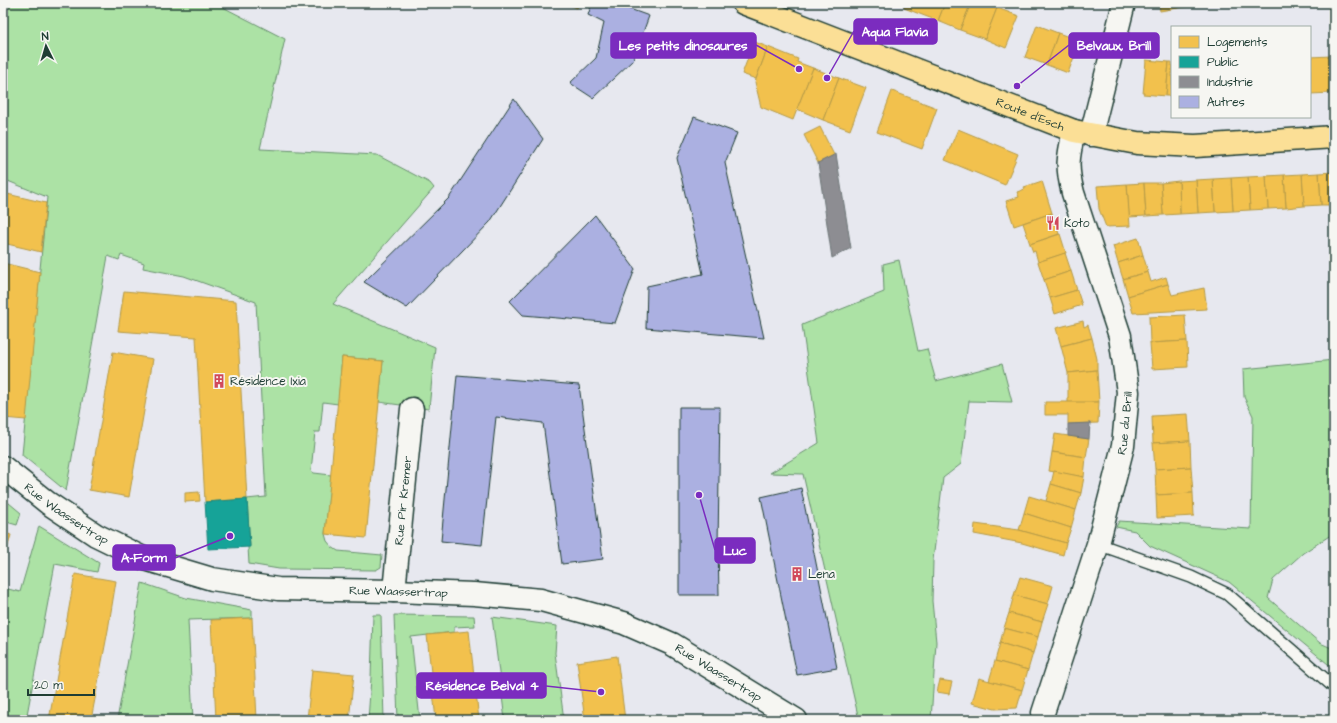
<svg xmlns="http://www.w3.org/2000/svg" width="1337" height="723" font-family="'Architects Daughter',sans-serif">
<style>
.green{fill:#ace2a5;stroke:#66906c}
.homes{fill:#f2c14e;stroke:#b39946}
.public{fill:#17a398;stroke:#19847a}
.industry{fill:#8d8d92;stroke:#6c7576}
.building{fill:#abb0e1;stroke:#1f3d34}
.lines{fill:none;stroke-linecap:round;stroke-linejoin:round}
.service-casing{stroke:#1f3d34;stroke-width:14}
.minor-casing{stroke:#1f3d34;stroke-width:25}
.primary-casing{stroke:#1f3d34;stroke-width:25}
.service{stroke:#f6f6f2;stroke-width:11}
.minor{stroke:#f6f6f2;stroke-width:22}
.primary{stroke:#fbdf96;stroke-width:22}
.labels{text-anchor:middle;stroke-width:4;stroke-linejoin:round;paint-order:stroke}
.street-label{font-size:12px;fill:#1f3d34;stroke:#f6f6f2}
.poi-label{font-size:12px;fill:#1f3d34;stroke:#f6f6f2;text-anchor:start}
.leader{fill:none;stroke:#7b2cbf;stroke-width:1.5}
.callout-dot{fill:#7b2cbf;stroke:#f6f6f2;stroke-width:1.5}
.callout{fill:#7b2cbf;stroke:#7b2cbf;stroke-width:1.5}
.callout-label{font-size:13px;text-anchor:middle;font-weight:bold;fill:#fff}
</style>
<rect width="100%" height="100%" fill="#e7e8ef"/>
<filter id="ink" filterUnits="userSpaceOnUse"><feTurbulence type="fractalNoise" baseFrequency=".025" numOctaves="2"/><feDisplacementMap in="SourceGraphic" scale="8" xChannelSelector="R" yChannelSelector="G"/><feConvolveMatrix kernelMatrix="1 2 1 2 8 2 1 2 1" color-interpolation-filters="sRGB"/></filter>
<g filter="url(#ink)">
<!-- green -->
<g class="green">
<polygon points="3,3 215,3 285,39 260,149 377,155 430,183 434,188 333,304 435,347 429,409 379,402 383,361 342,357 338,404 323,402 320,432 315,432 311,471 314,473 331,475 325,534 327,541 332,547 338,551 382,555 381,567 376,570 279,569 249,564 248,547 250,546 247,499 266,497 256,302 184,276 143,268 144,263 121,255 119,260 108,256 66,491 22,455 47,197 3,179"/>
<polygon points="899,260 918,351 927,349 936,381 1002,364 1012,402 969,401 961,464 943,478 933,560 932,601 936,642 931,720 859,720 803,474 770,473 819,443 802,325 884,292 883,264"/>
<polygon points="1334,360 1334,533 1303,553 1273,580 1268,598 1320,643 1334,649 1334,669 1229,582 1150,546 1135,531 1116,527 1119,521 1251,529 1253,416 1244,397 1243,369"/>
<polygon points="3,498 21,513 17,525 3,521"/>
<polygon points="39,526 99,563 97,572 55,564 26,720 3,720 3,590 4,588 20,592"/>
<polygon points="142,583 186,598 252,610 252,618 188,620 193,720 117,720"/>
<polygon points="373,615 381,615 384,720 368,720 371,678"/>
<polygon points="394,615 474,616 475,626 454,627 454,632 411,637 420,720 398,720"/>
<polygon points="492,617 557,626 555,653 564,720 505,720"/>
</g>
<!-- homes -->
<g class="homes">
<polygon points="565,3 580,3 577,8"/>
<polygon points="906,3 945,3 938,21 904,8"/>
<polygon points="945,3 971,3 960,30 938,21"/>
<polygon points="971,3 999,3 985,39 960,30"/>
<polygon points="1159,3 1184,3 1184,7 1160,11"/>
<polygon points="1184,3 1209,3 1184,7"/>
<polygon points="997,8 1019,16 1006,48 985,39"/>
<polygon points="1037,25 1058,33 1047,65 1025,57"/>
<polygon points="1058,33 1080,41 1068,73 1047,65"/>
<polygon points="744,38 768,47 756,79 742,74 748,58 737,54"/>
<polygon points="768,47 798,59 797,62 813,68 793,120 761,107 755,82"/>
<polygon points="1331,56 1333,93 1310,94 1310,57"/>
<polygon points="1146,60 1169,62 1166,96 1143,94"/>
<polygon points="1169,62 1172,62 1172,96 1166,96"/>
<polygon points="813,68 839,78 823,120 797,109"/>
<polygon points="839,78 866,88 850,130 823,120"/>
<polygon points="892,91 937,108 922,149 877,132"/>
<polygon points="820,127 834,155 818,163 804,135"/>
<polygon points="958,129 1018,154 1005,185 945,160"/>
<polygon points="1334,172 1334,205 1321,205 1319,173"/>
<polygon points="1319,173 1321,205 1304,206 1302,174"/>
<polygon points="1302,174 1304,206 1286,208 1284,175"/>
<polygon points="1284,175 1286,208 1268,209 1266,176"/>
<polygon points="1266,176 1268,209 1250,210 1248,177"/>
<polygon points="1248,177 1250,210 1233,211 1231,178"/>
<polygon points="1231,178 1233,211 1215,212 1213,179"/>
<polygon points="1213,179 1215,212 1198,213 1196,180"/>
<polygon points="1196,180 1198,213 1180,214 1179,181"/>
<polygon points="1042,181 1052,213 1014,226 1006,201 1019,197 1017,192 1025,189 1024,187"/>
<polygon points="1179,181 1180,214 1163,215 1161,183"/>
<polygon points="1144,183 1146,216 1129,217 1127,184"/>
<polygon points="1144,183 1161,183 1163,215 1146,216"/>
<polygon points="1127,184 1130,226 1106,227 1099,209 1097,186"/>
<polygon points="3,193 46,203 41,252 3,243"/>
<polygon points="1052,213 1059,234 1030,244 1023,223"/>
<polygon points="1060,234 1066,253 1038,262 1035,251 1033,252 1030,244"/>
<polygon points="1138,238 1143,255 1118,263 1113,246"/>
<polygon points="1065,253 1071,271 1044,280 1038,262"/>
<polygon points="1143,255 1148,272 1123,279 1118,263"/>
<polygon points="3,263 40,272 26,420 3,418"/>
<polygon points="1071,271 1077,290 1050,298 1044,280"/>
<polygon points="1148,272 1151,282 1166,277 1168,284 1128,296 1123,279"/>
<polygon points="1168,284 1172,295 1204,288 1207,309 1133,313 1128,296"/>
<polygon points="1077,290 1082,305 1055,314 1050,298"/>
<polygon points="124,291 236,301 247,499 205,502 196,337 118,331"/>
<polygon points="1185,315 1187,341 1150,343 1149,317"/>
<polygon points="1083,321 1084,327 1088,325 1092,338 1061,346 1056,328"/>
<polygon points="1092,338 1097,359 1097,370 1068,373 1061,346"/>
<polygon points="1187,341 1188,367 1152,369 1150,343"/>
<polygon points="113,352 153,359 129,497 89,490"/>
<polygon points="342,357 383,361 366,538 325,534"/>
<polygon points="1097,370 1099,402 1068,403 1068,373"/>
<polygon points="1045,402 1099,402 1098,423 1068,424 1068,415 1045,415"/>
<polygon points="1188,414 1190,441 1153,443 1152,416"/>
<polygon points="1055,434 1089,439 1086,457 1052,452"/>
<polygon points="1190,441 1191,467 1155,469 1153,443"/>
<polygon points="1052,452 1086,457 1084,477 1049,471"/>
<polygon points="1191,467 1193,493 1156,495 1155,469"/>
<polygon points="1054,471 1084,477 1081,493 1051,484"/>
<polygon points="1051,484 1081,493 1076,510 1046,501"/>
<polygon points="199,492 200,501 185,502 185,493"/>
<polygon points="1193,493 1194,516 1157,518 1156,495"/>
<polygon points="1029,496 1076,510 1071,528 1024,513"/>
<polygon points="1024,513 1071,528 1066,543 1019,530"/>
<polygon points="975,524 1019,530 1066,543 1063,555 1022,543 974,534"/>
<polygon points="3,532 11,535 3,563"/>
<polygon points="75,574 116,581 108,630 91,720 49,720"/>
<polygon points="1020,577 1053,586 1048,604 1014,595"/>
<polygon points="1014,595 1048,604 1042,622 1009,613"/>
<polygon points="1009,613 1042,622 1038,637 1004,628"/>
<polygon points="252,618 257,720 216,720 211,620"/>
<polygon points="1004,628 1038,637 1033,653 1000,643"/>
<polygon points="469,631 479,720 436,720 427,635"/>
<polygon points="1000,643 1033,653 1028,670 995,661"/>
<polygon points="617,656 625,720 585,720 577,662"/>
<polygon points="995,661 1028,670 1022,690 989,681"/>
<polygon points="312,670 354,674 349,720 307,720"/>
<polygon points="979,678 1022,690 1017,708 995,709 972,703"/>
<polygon points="940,680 952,682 949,694 937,692"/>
</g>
<!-- public -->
<polygon class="public" points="247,499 250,547 208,549 205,502"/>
<!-- industry -->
<g class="industry">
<polygon points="836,154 851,248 832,258 818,163"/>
<polygon points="1090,423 1089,439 1068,436 1068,424"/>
</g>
<!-- building -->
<g class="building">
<polygon points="592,3 613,3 649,16 633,60 593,98 570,83 596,58 604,23 588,15"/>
<polygon points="514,99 543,139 490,222 407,308 364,282 449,198"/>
<polygon points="694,117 737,133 725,163 764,338 646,328 647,286 703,274 677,158"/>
<polygon points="595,215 635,269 615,323 523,315 510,301"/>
<polygon points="457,375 579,385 603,559 562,564 543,423 496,417 482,545 441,541"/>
<polygon points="679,407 720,407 718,546 719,595 679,595"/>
<polygon points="801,488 837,668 797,675 761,497"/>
</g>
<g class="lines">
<defs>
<polyline id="service" points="1098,544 1191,577 1227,594 1334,687"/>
<g id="minor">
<polyline points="1091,135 1124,3"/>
<path id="s1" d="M3,467L48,503L96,535L145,559L212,579L278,589L394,591L474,594L541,600L624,623L672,644L796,720"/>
<path id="s2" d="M394,591L412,409"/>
<path id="s3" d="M1043,713L1098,544L1123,446L1128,392L1120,336L1073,193C1066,166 1068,158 1074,131"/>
</g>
<g id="primary">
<path id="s4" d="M743,3L1074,131L1137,143L1195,146L1334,137"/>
</g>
</defs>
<!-- service casing -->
<use href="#service" class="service-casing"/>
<!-- minor casing -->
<use href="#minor" class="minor-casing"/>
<!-- primary casing -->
<use href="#primary" class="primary-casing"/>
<!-- service -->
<use href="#service" class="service"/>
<!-- minor -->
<use href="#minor" class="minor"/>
<!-- primary -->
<use href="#primary" class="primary"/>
</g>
</g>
<!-- icons -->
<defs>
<symbol id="restaurant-bare" viewBox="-9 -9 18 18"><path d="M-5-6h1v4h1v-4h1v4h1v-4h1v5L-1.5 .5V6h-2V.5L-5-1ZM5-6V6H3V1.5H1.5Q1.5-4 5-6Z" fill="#d1495b" stroke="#f6f6f2" stroke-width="2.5" paint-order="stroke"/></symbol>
<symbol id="building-bare" viewBox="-9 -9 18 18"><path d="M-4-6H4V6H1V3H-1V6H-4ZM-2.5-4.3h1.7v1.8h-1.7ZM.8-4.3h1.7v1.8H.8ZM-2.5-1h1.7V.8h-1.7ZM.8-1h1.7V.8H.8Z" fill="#d1495b" stroke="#f6f6f2" stroke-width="2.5" paint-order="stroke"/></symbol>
</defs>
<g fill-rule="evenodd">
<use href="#restaurant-bare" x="1043" y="213" width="20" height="20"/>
<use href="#building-bare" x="209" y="371" width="20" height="20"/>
<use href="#building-bare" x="787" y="564" width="20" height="20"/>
</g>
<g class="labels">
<!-- street labels -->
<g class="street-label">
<text dy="4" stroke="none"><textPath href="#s4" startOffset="308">Route d'Esch</textPath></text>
<text dy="4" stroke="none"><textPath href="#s3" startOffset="302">Rue du Brill</textPath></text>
<text dy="4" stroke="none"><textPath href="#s2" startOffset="91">Rue Pir Kremer</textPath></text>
<text dy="4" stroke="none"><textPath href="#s1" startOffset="79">Rue Waassertrap</textPath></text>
<text dy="4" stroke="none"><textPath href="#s1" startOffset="427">Rue Waassertrap</textPath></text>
<text dy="4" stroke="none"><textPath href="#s1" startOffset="763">Rue Waassertrap</textPath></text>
</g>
<!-- poi labels -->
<g class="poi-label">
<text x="1064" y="227">Koto</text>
<text x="230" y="385">Résidence Ixia</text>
<text x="808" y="578">Lena</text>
</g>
</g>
<!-- callouts -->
<path class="leader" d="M827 78L854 31M799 69L756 45M1017 86L1069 45M699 495L715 550M230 536L175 558M601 692L546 686"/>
<g class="callout-dot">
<circle cx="827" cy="78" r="4"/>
<circle cx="799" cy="69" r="4"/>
<circle cx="1017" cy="86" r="4"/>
<circle cx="699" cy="495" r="4"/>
<circle cx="230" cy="536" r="4"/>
<circle cx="601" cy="692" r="4"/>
</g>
<g class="callout">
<rect x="854" y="19" width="83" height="25" rx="4"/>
<rect x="611" y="33" width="145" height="25" rx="4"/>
<rect x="1069" y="33" width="90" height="25" rx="4"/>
<rect x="715" y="538" width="40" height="25" rx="4"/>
<rect x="113" y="545" width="62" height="25" rx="4"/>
<rect x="417" y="673" width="129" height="25" rx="4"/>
</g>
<g class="callout-label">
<text x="895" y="36">Aqua Flavia</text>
<text x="683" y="50">Les petits dinosaures</text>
<text x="1114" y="50">Belvaux, Brill</text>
<text x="735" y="555">Luc</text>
<text x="144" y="562">A-Form</text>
<text x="482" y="690">Résidence Belval 4</text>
</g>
<!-- margin -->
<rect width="1337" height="723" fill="none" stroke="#f6f6f2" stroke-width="16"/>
<rect x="8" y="8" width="1321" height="707" fill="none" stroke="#1f3d34" stroke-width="1.5" filter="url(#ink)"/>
<!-- legend -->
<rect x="1171" y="26" width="140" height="92" fill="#f6f6f2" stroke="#a0aca6"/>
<rect x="1179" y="36" width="20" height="12" fill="#f2c14e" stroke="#a0aca6"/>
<text x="1207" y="46" font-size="12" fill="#1f3d34">Logements</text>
<rect x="1179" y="56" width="20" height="12" fill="#17a398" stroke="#a0aca6"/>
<text x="1207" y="66" font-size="12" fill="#1f3d34">Public</text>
<rect x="1179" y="76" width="20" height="12" fill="#8d8d92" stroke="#a0aca6"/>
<text x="1207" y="86" font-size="12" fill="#1f3d34">Industrie</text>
<rect x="1179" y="96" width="20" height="12" fill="#abb0e1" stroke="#a0aca6"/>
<text x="1207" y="106" font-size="12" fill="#1f3d34">Autres</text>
<!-- north arrow -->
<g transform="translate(46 46) rotate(355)" stroke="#f6f6f2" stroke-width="3" paint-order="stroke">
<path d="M0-3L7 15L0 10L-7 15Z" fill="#1f3d34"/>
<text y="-6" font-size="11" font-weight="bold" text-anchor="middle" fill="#1f3d34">N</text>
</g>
<!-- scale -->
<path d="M28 689v6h66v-6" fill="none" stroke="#1f3d34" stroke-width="2"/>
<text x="34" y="689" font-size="12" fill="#1f3d34" stroke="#f6f6f2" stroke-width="3" paint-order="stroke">20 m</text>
</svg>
